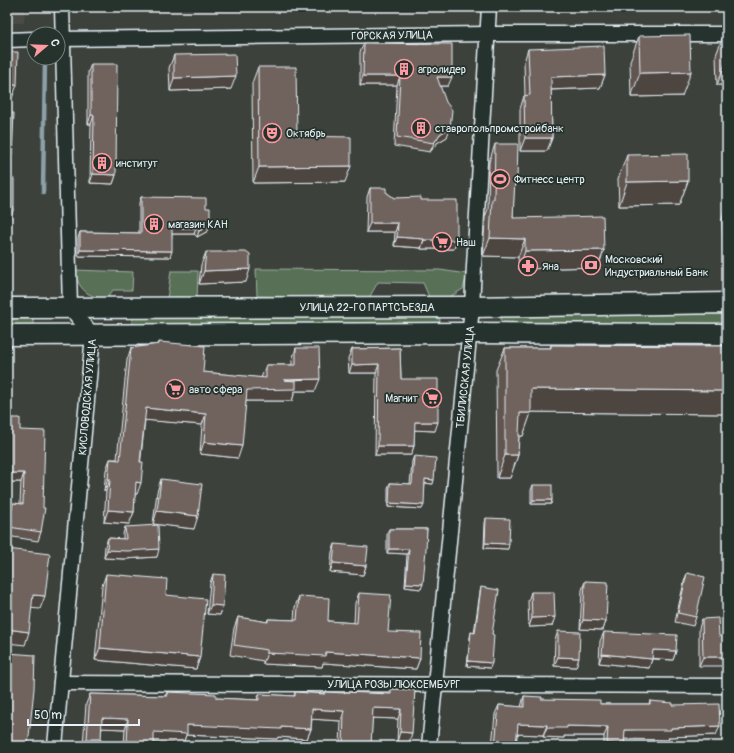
<svg xmlns="http://www.w3.org/2000/svg" width="734" height="753" font-family="Pangolin,sans-serif">
<style>
.built{fill:#4c4b45}
.green{fill:#597054;stroke:#a0b0a6}
.lines{fill:none;stroke-linecap:round;stroke-linejoin:round}
.stream{stroke:#8ca0a9;stroke-width:4.5}
.minor-casing{stroke:#e8f1f8;stroke-width:17}
.secondary-casing{stroke:#e8f1f8;stroke-width:23}
.minor{stroke:#26332d;stroke-width:14}
.secondary{stroke:#26332d;stroke-width:20}
.wall{fill:#605550;stroke:#e8f1f8}
.shaded-wall{fill:#4e4541;stroke:#e8f1f8}
.building{fill:#70635d;stroke:#e8f1f8}
.labels{text-anchor:middle;stroke-width:3.5;stroke-linejoin:round;paint-order:stroke}
.street-label{font-size:11px;fill:#e8f1f8;stroke:#26332d}
.poi-label{font-size:11px;fill:#e8f1f8;stroke:#26332d;text-anchor:start}
</style>
<rect width="100%" height="100%" fill="#3c413b"/>
<filter id="ink" filterUnits="userSpaceOnUse"><feTurbulence type="fractalNoise" baseFrequency=".025" numOctaves="2"/><feDisplacementMap in="SourceGraphic" scale="8" xChannelSelector="R" yChannelSelector="G"/><feConvolveMatrix kernelMatrix="1 2 1 2 8 2 1 2 1" color-interpolation-filters="sRGB"/></filter>
<g filter="url(#ink)">
<!-- built -->
<polygon class="built" points="7,7 25,7 24,23 7,23"/>
<!-- green -->
<g class="green">
<polygon points="256,269 440,270 467,274 463,289 446,299 430,299 423,283 378,282 369,298 257,296"/>
<path d="M74,270L133,272L132,290H113L107,298C87,298 79,289 74,270Z"/>
<polygon points="171,271 198,271 197,300 167,299"/>
<polygon points="510,314 727,314 727,325 504,325 501,322 501,318 504,316"/>
<polygon points="423,315 440,319 439,325 135,325 131,321 136,316"/>
<rect x="7" y="319" width="26" height="10"/>
</g>
<g class="lines">
<!-- stream -->
<polyline class="stream" points="43,192 45,60"/>
<defs>
<g id="minor">
<polyline points="58,39 488,34 727,34"/>
<polyline points="7,40 34,39"/>
<polyline points="61,683 727,686"/>
<polyline points="55,746 93,335 70,308 62,7"/>
<polyline points="429,746 472,307 474,266 489,7"/>
</g>
<g id="secondary">
<polyline points="7,308 472,307 727,303"/>
<polyline points="7,335 469,333 727,334"/>
</g>
</defs>
<!-- minor casing -->
<use href="#minor" class="minor-casing"/>
<!-- secondary casing -->
<use href="#secondary" class="secondary-casing"/>
<!-- minor -->
<use href="#minor" class="minor"/>
<!-- secondary -->
<use href="#secondary" class="secondary"/>
</g>
<!-- wall -->
<g class="wall">
<polygon points="725,31 727,31 727,85 717,85 716,55"/>
<polygon points="639,36 682,96 631,97 630,61"/>
<polygon points="364,43 448,86 440,86 447,137 437,143 430,152 394,146 397,85 360,85 360,52"/>
<polygon points="528,49 605,75 600,88 551,90 552,138 547,151 520,151 520,109 524,96 525,96 524,62"/>
<polygon points="174,55 231,89 170,91 169,68"/>
<polygon points="91,64 116,175 113,184 90,183 91,124 88,124 88,72"/>
<polygon points="258,67 297,136 345,182 253,183 252,83"/>
<polygon points="495,144 517,179 514,188 513,218 604,250 598,267 519,269 518,257 483,256 485,217 488,209 489,162"/>
<polygon points="627,155 688,181 679,205 619,206 618,179"/>
<polygon points="370,188 386,192 394,198 421,200 457,240 454,249 421,249 421,248 394,246 395,232 366,232 367,197"/>
<polygon points="141,197 206,208 208,231 197,237 194,234 172,234 170,257 78,256 78,238 80,232 139,233 139,203"/>
<polygon points="726,206 727,206 727,252 723,252 722,219"/>
<polygon points="206,252 246,282 199,284 201,265"/>
<polygon points="159,342 203,372 261,378 266,365 292,365 292,360 296,348 315,391 295,391 292,401 246,401 238,458 200,454 202,425 145,420 137,494 135,494 134,512 129,524 104,522 106,491 104,491 106,470 110,459 117,459 127,360 131,348 159,344"/>
<polygon points="551,345 727,346 727,414 531,412 523,436 519,436 518,455 510,478 497,478 496,370 505,348 550,348"/>
<polygon points="400,348 401,379 435,431 414,430 414,446 411,455 375,455 376,373 349,373 348,358 352,349"/>
<polygon points="7,418 20,430 41,532 38,541 7,536 7,530 10,512 13,503 20,504 21,482 7,482"/>
<polygon points="414,456 433,484 425,483 422,509 388,507 388,488 390,483 410,484 412,461"/>
<polygon points="161,479 194,529 153,524 157,492"/>
<polygon points="533,485 551,504 531,504 531,490"/>
<polygon points="486,518 508,549 484,548 485,523"/>
<polygon points="125,527 157,557 124,559 104,558 105,546 108,538 123,539 123,534"/>
<polygon points="389,529 427,529 421,589 405,587 407,554 387,553 387,533"/>
<polygon points="335,544 366,566 363,575 330,572 332,552"/>
<polygon points="687,573 696,617 693,626 675,622 684,582"/>
<polygon points="106,574 200,657 196,669 95,660 102,586"/>
<polygon points="213,574 223,606 220,615 207,614 210,583"/>
<polygon points="585,581 606,621 603,630 580,629 582,590"/>
<polygon points="481,587 492,634 490,668 467,666 470,637 471,632 474,633 480,592"/>
<polygon points="531,592 552,626 529,627 528,601"/>
<polygon points="359,593 388,632 420,658 416,669 323,663 322,667 263,664 263,661 230,655 234,628 238,617 267,622 268,619 294,620 295,607 299,596 328,621 354,623 355,603"/>
<polygon points="702,619 719,636 699,666 699,628"/>
<polygon points="558,631 576,667 554,666 555,640"/>
<polygon points="604,632 676,651 673,660 652,659 649,668 599,663 600,641"/>
<polygon points="391,689 415,690 409,743 397,742 398,719 372,718 371,746 340,746 341,721 312,719 311,729 307,739 278,737 277,739 186,735 183,744 154,742 154,746 124,746 125,729 102,728 99,746 83,746 86,704 90,694 165,696 167,692 216,698 257,700 259,694 294,696 295,692 325,694 325,692 345,693 345,692 389,694"/>
<polygon points="524,696 541,699 600,704 649,704 650,701 672,705 716,735 669,737 668,740 624,739 624,744 623,746 604,746 604,736 564,736 564,738 543,737 543,735 517,734 516,746 492,746 495,714 499,705 521,707"/>
</g>
<!-- shaded-wall -->
<g class="shaded-wall">
<polygon points="159,7 176,7 176,8"/>
<polygon points="204,7 222,7 221,9 204,8"/>
<polygon points="442,7 460,7 459,9 441,9"/>
<polygon points="524,7 539,7 538,9 523,8"/>
<polygon points="582,7 661,7 660,9 582,8"/>
<polygon points="726,61 727,61 727,85 717,85"/>
<polygon points="691,72 682,96 631,97 640,73"/>
<polygon points="605,75 600,88 546,90 551,77"/>
<polygon points="236,76 231,89 170,91 174,78"/>
<polygon points="363,76 400,76 397,85 360,85"/>
<polygon points="437,77 452,77 448,86 434,86"/>
<polygon points="7,85 17,85 12,98 7,98"/>
<polygon points="91,115 94,115 91,124 88,124"/>
<polygon points="450,128 447,137 437,143 430,152 434,143 440,134"/>
<polygon points="525,138 552,138 547,151 520,151"/>
<polygon points="7,155 12,155 8,168 7,168"/>
<polygon points="351,166 345,182 253,183 259,167"/>
<polygon points="93,174 116,175 113,184 90,183"/>
<polygon points="515,179 517,179 511,197"/>
<polygon points="688,181 679,205 619,206 627,182"/>
<polygon points="7,208 14,208 9,221 7,221"/>
<polygon points="370,223 398,223 395,232 366,232"/>
<polygon points="210,226 208,231 197,237 199,231"/>
<polygon points="172,228 196,228 194,234 170,234"/>
<polygon points="397,237 424,239 421,248 394,246"/>
<polygon points="490,238 525,239 518,257 483,256"/>
<polygon points="424,240 457,240 454,249 421,249"/>
<polygon points="727,240 727,252 723,252"/>
<polygon points="80,250 172,251 170,257 78,256"/>
<polygon points="604,250 598,267 519,269 525,251"/>
<polygon points="250,269 246,282 199,284 204,271"/>
<polygon points="379,364 376,373 349,373 352,365"/>
<polygon points="320,379 315,391 295,391 292,401 243,401 247,390 284,380"/>
<polygon points="531,389 727,391 727,414 523,412"/>
<polygon points="146,408 206,414 202,425 142,420"/>
<polygon points="520,413 531,413 523,436 511,436"/>
<polygon points="415,422 438,422 435,431 411,430"/>
<polygon points="204,442 242,446 238,458 200,454"/>
<polygon points="378,446 414,446 411,455 375,455"/>
<polygon points="505,455 518,455 510,478 497,478"/>
<polygon points="7,473 24,473 21,482 7,482"/>
<polygon points="108,479 110,479 106,491 104,491"/>
<polygon points="425,479 434,480 433,484 423,483"/>
<polygon points="136,482 141,483 137,494 131,494"/>
<polygon points="533,500 552,500 551,504 531,504"/>
<polygon points="389,503 424,505 422,509 388,507"/>
<polygon points="108,510 134,512 129,524 104,522"/>
<polygon points="157,511 198,516 194,529 153,524"/>
<polygon points="485,543 509,544 508,549 484,548"/>
<polygon points="159,549 157,557 124,559 104,558 107,550"/>
<polygon points="389,549 409,549 407,554 387,553"/>
<polygon points="333,563 366,566 363,575 330,572"/>
<polygon points="406,583 423,584 421,589 405,587"/>
<polygon points="33,595 45,596 40,609 28,608"/>
<polygon points="211,605 223,606 220,615 207,614"/>
<polygon points="555,617 552,626 529,627 532,618"/>
<polygon points="583,620 606,621 603,630 580,629"/>
<polygon points="7,629 29,632 25,645 7,643"/>
<polygon points="100,648 200,657 196,669 95,660"/>
<polygon points="653,650 676,651 673,660 650,658"/>
<polygon points="326,652 420,658 416,669 323,663 322,667 263,664 267,653"/>
<polygon points="602,654 652,659 649,668 599,663"/>
<polygon points="558,657 579,658 576,667 554,666"/>
<polygon points="703,657 727,657 727,666 699,666"/>
<polygon points="468,661 492,663 490,668 467,666"/>
<polygon points="373,708 401,709 398,719 369,718"/>
<polygon points="312,709 344,711 341,721 309,719"/>
<polygon points="102,718 128,719 125,729 98,728"/>
<polygon points="518,724 547,725 543,735 515,734"/>
<polygon points="187,725 281,727 311,729 307,739 278,737 277,739 186,735 183,744 151,742 154,732"/>
<polygon points="567,726 608,727 604,736 564,736 564,738 543,737 547,728"/>
<polygon points="720,726 716,735 669,737 668,740 621,739 625,730"/>
<polygon points="400,732 412,733 409,743 397,742"/>
<polygon points="87,739 101,739 99,746 84,746"/>
<polygon points="607,743 624,744 623,746 606,746"/>
</g>
<!-- building -->
<g class="building">
<polygon points="725,31 727,31 727,61 726,61"/>
<polygon points="690,35 691,72 640,73 639,36"/>
<polygon points="364,43 452,44 452,77 437,77 446,102 452,110 450,128 440,134 434,143 397,137 400,76 363,76"/>
<polygon points="604,46 605,75 551,77 552,138 525,138 524,96 530,95 528,49"/>
<polygon points="7,52 18,52 17,85 7,85"/>
<polygon points="235,54 236,76 174,78 174,55"/>
<polygon points="91,64 117,64 116,175 93,174 94,115 91,115"/>
<polygon points="258,67 296,67 297,136 351,137 351,166 259,167"/>
<polygon points="7,113 14,113 12,155 7,155"/>
<polygon points="495,144 518,144 517,179 515,179 513,218 603,216 604,250 525,251 525,239 490,238 492,199 494,199"/>
<polygon points="688,154 688,181 627,182 627,155"/>
<rect x="7" y="179" width="7" height="29"/>
<polygon points="370,188 386,188 386,192 394,198 421,197 421,200 457,200 457,240 424,240 424,239 397,237 398,223 370,223"/>
<polygon points="141,197 206,198 206,208 210,208 210,226 199,231 196,228 172,228 172,251 80,250 80,232 141,233"/>
<polygon points="206,252 246,252 250,255 250,269 204,271"/>
<polygon points="159,342 205,346 203,372 266,378 266,365 296,365 296,348 319,348 320,379 284,380 296,381 296,389 247,390 242,446 204,442 206,414 146,408 140,462 143,462 141,483 136,482 134,512 108,510 110,479 108,479 110,459 120,460 131,348 159,344"/>
<polygon points="551,345 727,346 727,391 531,389 531,413 520,413 518,455 505,455 505,348 551,348"/>
<polygon points="400,348 401,379 438,379 438,422 415,422 414,446 378,446 379,364 352,365 352,349"/>
<polygon points="7,418 20,418 20,430 45,431 43,508 45,508 41,532 9,527 13,503 23,504 24,473 7,473"/>
<polygon points="414,456 436,458 434,480 425,479 424,505 389,503 390,483 412,484"/>
<polygon points="161,479 202,484 198,516 157,511"/>
<rect x="533" y="485" width="19" height="15"/>
<polygon points="486,518 510,519 509,544 485,543"/>
<polygon points="158,525 159,549 127,551 107,550 108,538 126,539 125,527"/>
<polygon points="389,529 427,529 426,549 423,584 406,583 409,549 389,549"/>
<polygon points="335,544 368,547 366,566 333,563"/>
<polygon points="7,549 50,554 45,596 33,595 29,632 7,629"/>
<polygon points="687,573 705,577 696,617 678,613"/>
<polygon points="106,574 167,579 166,595 206,599 200,657 100,648"/>
<polygon points="213,574 225,575 223,606 211,605"/>
<polygon points="585,581 608,582 606,621 583,620"/>
<polygon points="481,587 499,590 492,634 494,635 492,663 468,661 471,632 475,633"/>
<polygon points="531,592 554,592 555,617 532,618"/>
<polygon points="359,593 391,595 388,632 421,633 420,658 326,652 325,656 267,653 267,650 234,645 238,617 268,622 268,619 297,620 299,596 329,598 328,621 357,623"/>
<polygon points="718,618 719,636 727,636 727,657 703,657 702,619"/>
<polygon points="558,631 580,632 579,658 558,657"/>
<polygon points="604,632 677,635 676,651 653,650 652,659 602,654"/>
<polygon points="7,653 35,655 34,689 28,746 7,746"/>
<polygon points="391,689 415,690 412,733 400,732 401,709 373,708 371,746 343,746 344,711 312,709 311,729 281,727 281,729 187,725 187,734 154,732 154,746 127,746 128,719 102,718 101,739 87,739 90,694 167,696 167,692 216,694 216,698 259,700 259,694 295,696 295,692 325,694 325,692 345,693 345,692 391,694"/>
<polygon points="524,696 542,697 541,699 600,700 600,704 650,704 650,701 673,703 672,705 719,704 720,726 671,728 671,730 625,730 624,744 607,743 608,727 567,726 567,728 547,728 547,725 518,724 516,746 495,746 499,705 524,707"/>
</g>
</g>
<!-- icons -->
<defs>
<symbol id="building-ring" viewBox="-11 -11 22 22"><circle r="9.5" fill="#26332d" stroke="#ff9aa2" stroke-width="1.5"/><path d="M-4-6H4V6H1V3H-1V6H-4ZM-2.5-4.3h1.7v1.8h-1.7ZM.8-4.3h1.7v1.8H.8ZM-2.5-1h1.7V.8h-1.7ZM.8-1h1.7V.8H.8Z" fill="#ff9aa2"/></symbol>
<symbol id="theatre-ring" viewBox="-11 -11 22 22"><circle r="9.5" fill="#26332d" stroke="#ff9aa2" stroke-width="1.5"/><path d="M-5-5.5Q0-4 5-5.5V0Q5 5 0 6Q-5 5-5 0ZM-3.3-2.5H-1v1.5H-3.3ZM1-2.5H3.3v1.5H1ZM-2.8 1Q0 5.5 2.8 1Z" fill="#ff9aa2"/></symbol>
<symbol id="stadium-ring" viewBox="-11 -11 22 22"><circle r="9.5" fill="#26332d" stroke="#ff9aa2" stroke-width="1.5"/><path d="M0-5a6.5 5 0 1 0 0 10a6.5 5 0 1 0 0-10ZM-3.5-1.8h7v3.6h-7Z" fill="#ff9aa2"/></symbol>
<symbol id="supermarket-ring" viewBox="-11 -11 22 22"><circle r="9.5" fill="#26332d" stroke="#ff9aa2" stroke-width="1.5"/><path d="M-6-5.5h2.5l.6 2H6L4.5 2H-2.5L-4.4-4H-6ZM-1.5 3.2a1.3 1.3 0 1 0 .1 0ZM3 3.2a1.3 1.3 0 1 0 .1 0Z" fill="#ff9aa2"/></symbol>
<symbol id="bank-ring" viewBox="-11 -11 22 22"><circle r="9.5" fill="#26332d" stroke="#ff9aa2" stroke-width="1.5"/><path d="M-6-4H6V4H-6ZM0-2.3a2.3 2.3 0 1 0 0 4.6a2.3 2.3 0 1 0 0-4.6Z" fill="#ff9aa2"/></symbol>
<symbol id="pharmacy-ring" viewBox="-11 -11 22 22"><circle r="9.5" fill="#26332d" stroke="#ff9aa2" stroke-width="1.5"/><path d="M-2-6h4v4h4v4h-4v4h-4v-4h-4v-4h4Z" fill="#ff9aa2"/></symbol>
</defs>
<g fill-rule="evenodd">
<use href="#building-ring" x="393" y="58" width="22" height="22"/>
<use href="#building-ring" x="410" y="117" width="22" height="22"/>
<use href="#theatre-ring" x="261" y="122" width="22" height="22"/>
<use href="#building-ring" x="91" y="152" width="22" height="22"/>
<use href="#stadium-ring" x="489" y="168" width="22" height="22"/>
<use href="#building-ring" x="143" y="213" width="22" height="22"/>
<use href="#supermarket-ring" x="431" y="231" width="22" height="22"/>
<use href="#bank-ring" x="580" y="254" width="22" height="22"/>
<use href="#pharmacy-ring" x="517" y="255" width="22" height="22"/>
<use href="#supermarket-ring" x="164" y="378" width="22" height="22"/>
<use href="#supermarket-ring" x="421" y="387" width="22" height="22"/>
</g>
<g class="labels">
<!-- street labels -->
<g class="street-label">
<text transform="translate(392 35) rotate(-1)" y="4">ГОРСКАЯ УЛИЦА</text>
<text x="367" y="311">УЛИЦА 22-ГО ПАРТСЪЕЗДА</text>
<text transform="translate(465 377) rotate(-84)" y="4">ТБИЛИССКАЯ УЛИЦА</text>
<text transform="translate(87 397) rotate(-85)" y="4">КИСЛОВОДСКАЯ УЛИЦА</text>
<text x="394" y="688">УЛИЦА РОЗЫ ЛЮКСЕМБУРГ</text>
</g>
<!-- poi labels -->
<g class="poi-label">
<text x="418" y="73">агролидер</text>
<text x="435" y="132">ставропольпромстройбанк</text>
<text x="286" y="137">Октябрь</text>
<text x="116" y="167">институт</text>
<text x="514" y="183">Фитнесс центр</text>
<text x="168" y="228">магазин КАН</text>
<text x="456" y="246">Наш</text>
<text x="605" y="263">Московский<tspan x="605" dy="13">Индустриальный Банк</tspan></text>
<text x="542" y="270">Яна</text>
<text x="189" y="393">авто сфера</text>
<text x="418" y="402" text-anchor="end">Магнит</text>
</g>
</g>
<!-- margin -->
<rect width="734" height="753" fill="none" stroke="#26332d" stroke-width="24"/>
<rect x="12" y="12" width="710" height="729" fill="none" stroke="#e8f1f8" stroke-width="1.5" filter="url(#ink)"/>
<!-- north arrow -->
<g transform="translate(46 46) rotate(71)"><circle r="19" fill="#26332d" stroke="#747f7e"/>
<path d="M0-3L7 15L0 10L-7 15Z" fill="#ff9aa2"/>
<text y="-6" font-size="11" font-weight="bold" text-anchor="middle" fill="#e8f1f8">С</text>
</g>
<!-- scale -->
<path d="M28 719v6h111v-6" fill="none" stroke="#e8f1f8" stroke-width="2"/>
<text x="34" y="719" font-size="12" fill="#e8f1f8" stroke="#26332d" stroke-width="3" paint-order="stroke">50 m</text>
</svg>
